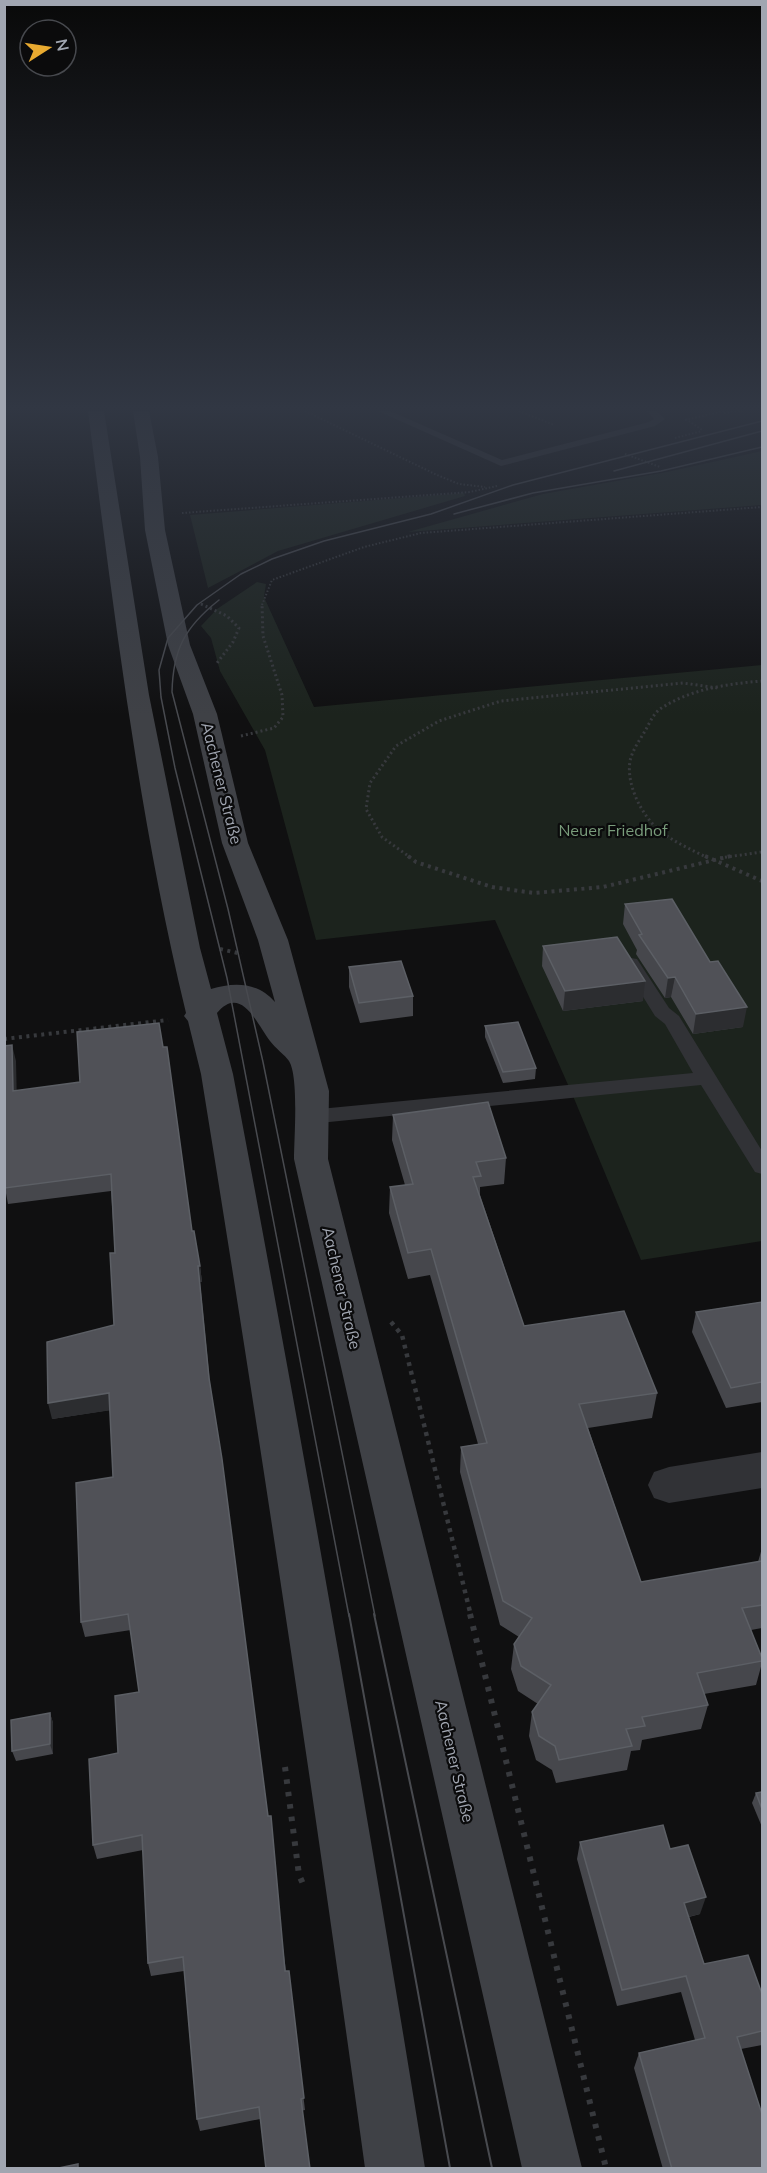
<svg xmlns="http://www.w3.org/2000/svg" width="767" height="2173" font-family="Mulish,sans-serif">
<style>
.green{fill:#1c231d}
.lines{fill:none;stroke-linecap:round;stroke-linejoin:round}
.path-far4{stroke:#37393d;stroke-width:2;stroke-dasharray:1.5 2;stroke-linecap:butt}
.path-far3{stroke:#37393d;stroke-width:3;stroke-dasharray:2 3;stroke-linecap:butt}
.path-far2{stroke:#37393d;stroke-width:4;stroke-dasharray:3 4.5;stroke-linecap:butt}
.path-far1{stroke:#37393d;stroke-width:4.5;stroke-dasharray:4 5;stroke-linecap:butt}
.path{stroke:#37393d;stroke-width:6;stroke-dasharray:4.5 8;stroke-linecap:butt}
.lane{fill:#313236;fill-rule:evenodd}
.street{fill:#313236;fill-rule:evenodd}
.secondary{fill:#3f4146;fill-rule:evenodd}
.tram-far1{stroke:#484a4f;stroke-width:1.5}
.tram{stroke:#484a4f;stroke-width:2}
.wall{fill:#46474c}
.shaded-wall{fill:#2c2d30}
.building{fill:#505157;stroke:#5c5f65;stroke-width:1.5}
.labels{text-anchor:middle;stroke-width:4.5;stroke-linejoin:round;paint-order:stroke}
.street-label{font-size:16px;fill:#a1a6b1;stroke:#0b0b0c}
.park-label{font-size:16px;fill:#799c7b;stroke:#0b0b0c}
</style>
<rect width="100%" height="100%" fill="#101011"/>
<!-- green -->
<g class="green">
<polygon points="762,451 762,505 408,532 543,494 667,472"/>
<polygon points="464,493 465,496 278,551 208,588 190,515"/>
<polygon points="257,582 266,584 264,597 314,707 762,665 762,1241 641,1260 573,1096 495,920 316,940 265,750 220,671 211,638 201,626 217,609"/>
</g>
<g class="lines">
<!-- path-far4 -->
<g class="path-far4">
<polyline points="305,411 437,475 459,484 485,487"/>
<polyline points="519,411 554,425"/>
<polyline points="724,413 742,411"/>
<polyline points="686,419 702,430"/>
<polyline points="685,420 725,411"/>
<polyline points="675,438 702,431"/>
<polyline points="625,454 660,467"/>
<polyline points="182,513 470,492 497,486"/>
<polyline points="201,604 204,605"/>
<polyline points="262,605 272,580 364,547 421,533 762,507"/>
</g>
<!-- path-far3 -->
<g class="path-far3">
<polyline points="201,604 227,616 239,628 233,642 217,663"/>
<polyline points="241,736 274,728 283,717 282,695 263,636 262,604"/>
<polyline points="411,858 382,837 366,809 370,783 396,746 439,721 501,701 683,683 718,688"/>
<path d="M708,858C692,850 674,842 660,831C642,816 626,785 630,761C632,752 637,744 642,736C648,727 652,715 660,709C690,689 727,684 762,681"/>
<polyline points="720,858 762,852"/>
</g>
<!-- path-far2 -->
<g class="path-far2">
<polyline points="408,856 416,862 492,887 534,893 603,887 731,856"/>
<polyline points="705,856 762,881"/>
<polyline points="220,949 242,954"/>
<polyline points="4,1039 168,1020"/>
</g>
<!-- path-far1 -->
<polyline class="path-far1" points="391,1322 402,1335 471,1616"/>
<!-- path -->
<g class="path">
<polyline points="470,1614 606,2168"/>
<polyline points="285,1767 299,1875 304,1886"/>
</g>
<!-- lane -->
<g class="lane">
<polygon points="378,411 390,411 502,460 649,422 654,419 647,411 657,411 665,419 655,426 501,466"/>
<polygon points="631,958 637,959 669,1008 679,1016 762,1151 762,1174 755,1172 701,1085 309,1124 302,1122 299,1117 302,1112 309,1110 693,1073 665,1024 655,1016 622,963 625,959"/>
</g>
<!-- street -->
<polygon class="street" points="762,1452 762,1488 669,1503 654,1498 648,1485 654,1472 669,1467"/>
<!-- secondary -->
<path class="secondary" d="M88,411H104L149,695L200,948L211,989C234,982 258,982 275,1002L258,940L222,843L193,714L168,645L145,530L140,457L133,411H149L158,457L165,530L190,645L217,714L248,843L288,940L329,1091L328,1159L582,2168H522L294,1159C294,1139 299,1077 289,1061C285,1055 275,1048 270,1041C257,1024 241,984 217,1013L233,1074C302,1438 366,1802 425,2168H365C315,1803 260,1438 201,1074L188,1021L184,1016L186,1013C138,815 114,612 88,411Z"/>
<!-- tram-far1 -->
<g class="tram-far1">
<polyline points="614,471 762,431"/>
<polyline points="454,514 533,493 661,471 762,447"/>
<path d="M219,600C185,627 173,649 172,692L228,909L263,1062L375,1616"/>
<polyline points="349,1616 227,978 175,768 161,697 159,670 168,638 197,605 241,574 272,559 324,541 431,514 513,485 762,421"/>
</g>
<!-- tram -->
<g class="tram">
<polyline points="349,1614 450,2168"/>
<polyline points="374,1614 492,2168"/>
</g>
</g>
<!-- wall -->
<g class="wall">
<polygon points="625,904 743,1027 693,1034 671,997 665,998 636,954 637,950 623,924"/>
<polygon points="543,946 643,1001 563,1011 542,966"/>
<polygon points="349,967 413,996 413,1016 360,1023 349,987"/>
<polygon points="485,1026 536,1068 535,1079 503,1083 485,1037"/>
<polygon points="163,1047 192,1231 200,1266 202,1282 200,1282 210,1383 286,1971 289,1971 305,2110 200,2131 197,2119 184,1971 151,1976 148,1963 143,1850 97,1859 93,1845 118,1753 139,1692 131,1630 85,1637 81,1622 113,1477 110,1410 52,1419 114,1325 115,1253 111,1191 8,1204 5,1188 16,1061 16,1091 80,1082"/>
<polygon points="393,1115 506,1158 504,1184 480,1187 480,1195 524,1326 657,1393 652,1418 588,1428 641,1582 758,1562 762,1548 762,1628 751,1630 762,1658 762,1663 756,1685 704,1694 708,1705 701,1729 642,1740 640,1750 631,1751 627,1770 556,1783 552,1770 536,1760 529,1736 532,1712 538,1704 518,1691 511,1669 514,1644 519,1637 500,1625 460,1472 461,1447 478,1444 430,1275 408,1279 389,1213 390,1187 405,1185 392,1140"/>
<polygon points="762,1302 762,1402 726,1408 692,1332 696,1312"/>
<polygon points="50,1713 53,1723 53,1754 16,1761 12,1751"/>
<polygon points="762,1792 762,1827 752,1803 756,1793"/>
<polygon points="580,1842 670,1849 700,1914 689,1917 704,1964 762,1994 762,2045 741,2049 762,2169 663,2169 634,2068 639,2053 695,2040 681,1992 617,2006 577,1859"/>
</g>
<!-- shaded-wall -->
<g class="shaded-wall">
<polygon points="675,977 671,997 665,998 668,978"/>
<polygon points="645,981 643,1001 563,1011 565,991"/>
<polygon points="747,1007 743,1027 693,1034 696,1014"/>
<polygon points="12,1045 16,1061 17,1107 13,1091"/>
<polygon points="198,1266 200,1266 202,1282 200,1282"/>
<polygon points="109,1393 112,1410 52,1419 48,1403"/>
<polygon points="50,1713 53,1723 53,1754 50,1744"/>
<polygon points="706,1897 700,1914 679,1919 684,1903"/>
</g>
<!-- building -->
<g class="building">
<polygon points="672,899 710,962 718,961 747,1007 696,1014 675,977 668,978 639,935 642,934 625,904"/>
<polygon points="617,937 645,981 565,991 543,946"/>
<polygon points="401,961 413,996 359,1003 349,967"/>
<polygon points="518,1022 536,1068 503,1072 485,1026"/>
<polygon points="159,1023 163,1047 167,1047 192,1231 194,1231 200,1266 198,1266 209,1378 222,1459 268,1816 271,1816 285,1971 289,1971 304,2098 301,2099 310,2169 266,2169 259,2107 197,2119 183,1957 148,1963 142,1835 93,1845 89,1759 118,1753 115,1696 139,1692 128,1614 81,1622 76,1483 113,1477 109,1393 48,1403 47,1342 114,1325 110,1253 115,1253 111,1174 5,1188 4,1046 12,1045 13,1091 80,1082 77,1032"/>
<polygon points="488,1102 506,1158 476,1162 481,1176 473,1177 524,1326 624,1311 657,1393 579,1404 641,1582 762,1561 762,1605 742,1608 762,1658 762,1661 697,1673 708,1705 642,1717 645,1726 626,1729 632,1746 559,1760 555,1746 539,1736 532,1712 551,1685 521,1666 514,1644 532,1618 503,1601 461,1447 487,1443 431,1249 408,1253 390,1187 413,1184 393,1115"/>
<polygon points="762,1302 762,1382 731,1388 696,1312"/>
<polygon points="50,1713 50,1744 12,1751 11,1720"/>
<polygon points="762,1792 762,1809 756,1793"/>
<polygon points="663,1825 670,1849 688,1845 706,1897 684,1903 704,1964 748,1955 762,1994 762,2031 737,2037 762,2114 762,2169 672,2169 639,2053 705,2038 686,1976 622,1990 580,1842"/>
<polygon points="78,2164 78,2169 54,2169"/>
</g>
<!-- sky -->
<linearGradient id="sky" x2="0" y2="1"><stop stop-color="#090909"/><stop offset="0.57" stop-color="#313743"/><stop offset="1" stop-color="#313743" stop-opacity="0"/></linearGradient>
<rect width="767" height="715" fill="url(#sky)"/>
<g class="labels">
<!-- street labels -->
<g class="street-label">
<text transform="translate(222 783) rotate(76)" y="6">Aachener Straße</text>
<text transform="translate(342 1288) rotate(77)" y="6">Aachener Straße</text>
<text transform="translate(455 1761) rotate(77)" y="6">Aachener Straße</text>
</g>
<!-- park labels -->
<g class="park-label">
<text x="613" y="836">Neuer Friedhof</text>
</g>
</g>
<!-- border -->
<rect width="767" height="2173" fill="none" stroke="#a1a6b1" stroke-width="12"/>
<!-- north arrow -->
<g transform="translate(48 48) rotate(78)"><circle r="28" fill="#0b0b0c" stroke="#47494e" stroke-width="1.5"/>
<path d="M0-4.5L10 22L0 15L-10 22Z" fill="#e9aa30"/>
<text y="-9" font-size="16" font-weight="bold" text-anchor="middle" fill="#a1a6b1">N</text>
</g>
</svg>
